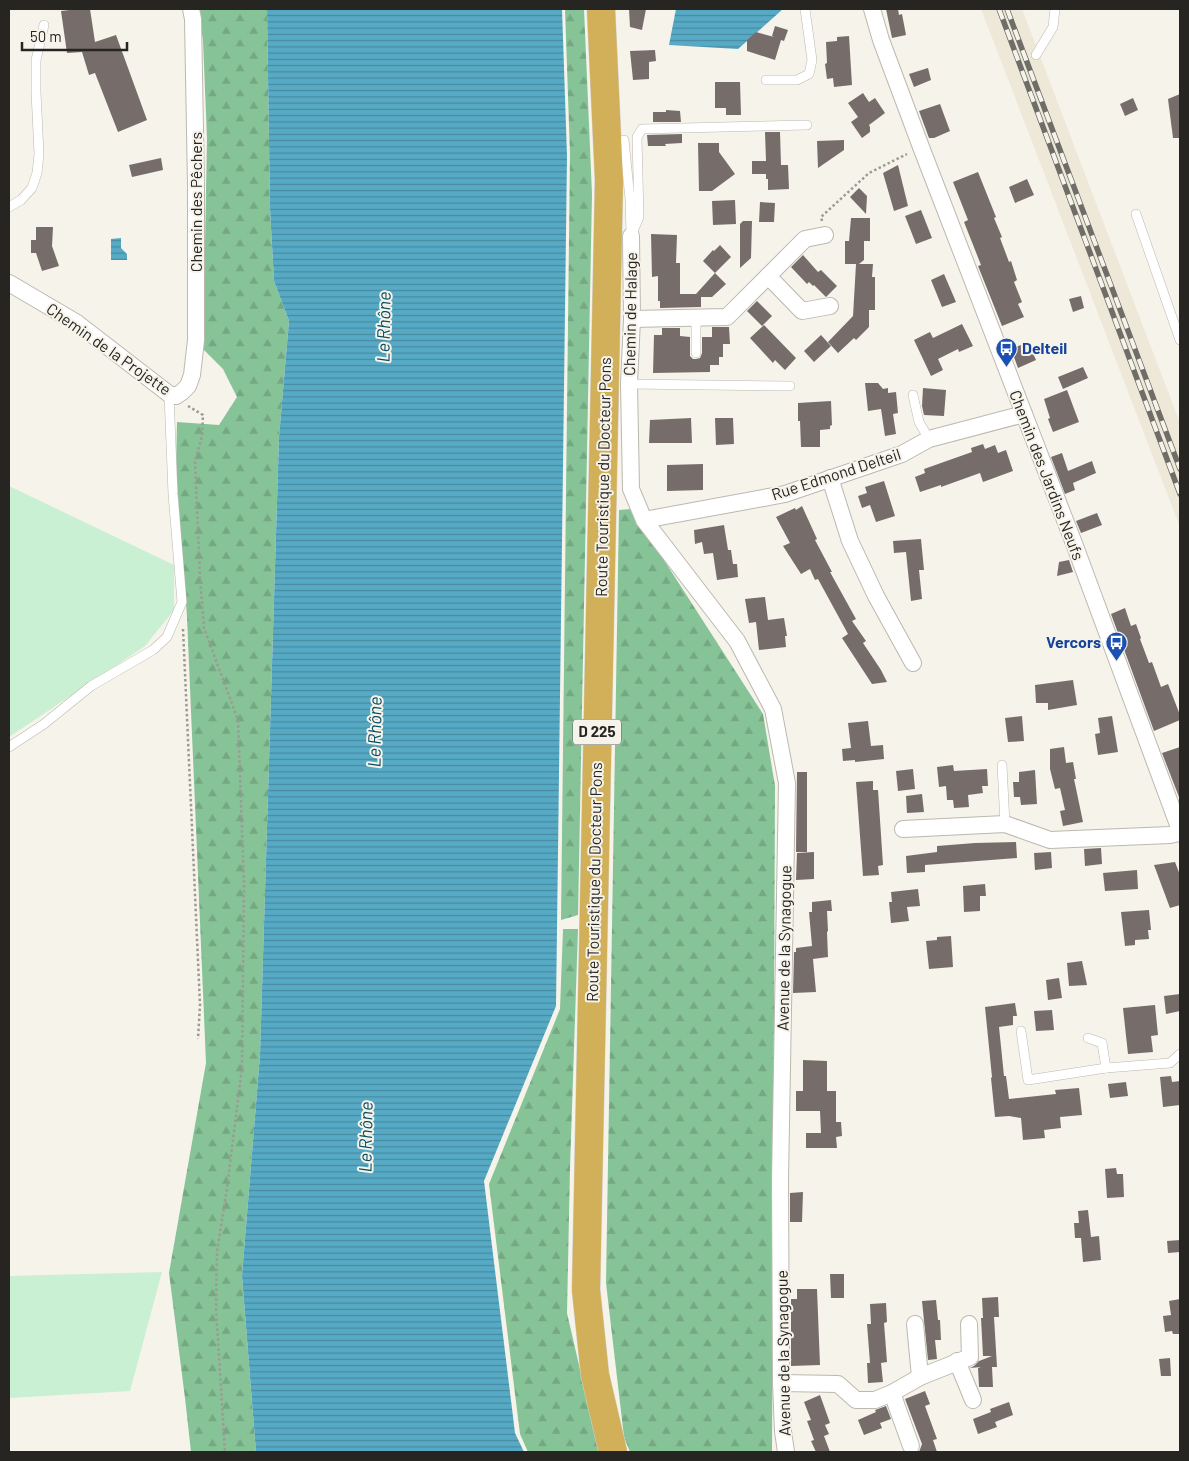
<svg xmlns="http://www.w3.org/2000/svg" width="1189" height="1461" font-family="Barlow,sans-serif">
<style>
.built{fill:#eee8d8}
.green{fill:#c9f0d2}
.forest{fill:url(#forest-firs)}
.water{fill:url(#water-rules)}
.building{fill:#766d6a}
.lines{fill:none;stroke-linecap:round;stroke-linejoin:round}
.service-casing{stroke:#bcb8b0;stroke-width:10}
.minor-casing{stroke:#bcb8b0;stroke-width:18}
.trunk-casing{stroke:#d4d3d3;stroke-width:29}
.path{stroke:#9d9a94;stroke-width:2.5;stroke-dasharray:2.5 2.5;stroke-linecap:butt}
.service{stroke:#fff;stroke-width:9}
.minor{stroke:#fff;stroke-width:16}
.trunk{stroke:#d2b05a;stroke-width:28}
.rail-casing{stroke:#6f6d68;stroke-width:5.5}
.rail{stroke:#f6f3ea;stroke-width:4;stroke-dasharray:11;stroke-linecap:butt}
.labels{text-anchor:middle;stroke-width:4;stroke-linejoin:round;paint-order:stroke}
.shield{fill:#f6f3ea;stroke:#65635e;stroke-width:1}
.shield-label{font-size:15px;font-weight:bold;fill:#272522}
.street-label{font-size:16px;fill:#272522;stroke:#f6f3ea}
.transit-label{font-size:16px;font-weight:bold;fill:#164399;stroke:#f6f3ea;text-anchor:start}
.water-label{font-size:18px;font-style:italic;fill:#064f63;stroke:#f6f3ea}
</style>
<defs>
<pattern id="forest-firs" width="22" height="20" patternUnits="userSpaceOnUse" patternTransform="scale(1.25)"><rect width="22" height="20" fill="#86c397"/><path d="M5 1l3.5 6h-7zM16 11l3.5 6h-7z" fill="#74a782"/></pattern>
<pattern id="water-rules" width="6" height="5" patternUnits="userSpaceOnUse" patternTransform="scale(1.25)"><rect width="6" height="5" fill="#57aac6"/><path d="M0 2.5h6" fill="none" stroke="#488aa0"/></pattern>
</defs>
<rect width="100%" height="100%" fill="#f6f3ea"/>
<!-- built -->
<polygon class="built" points="981,9 1022,9 1180,423 1180,527"/>
<!-- green -->
<g class="green">
<polygon points="9,486 174,565 174,610 145,646 9,737"/>
<polygon points="162,1272 130,1391 9,1398 9,1276"/>
</g>
<!-- forest -->
<g class="forest">
<polygon points="199,9 267,9 270,209 274,281 289,321 279,437 260,1055 242,1276 256,1452 191,1452 185,1398 169,1273 206,1063 187,617 176,469 177,422 219,425 237,397 223,369 203,349 207,139 203,41"/>
<polygon points="565,9 584,9 592,194 578,915 561,920 570,154"/>
<polygon points="631,509 763,714 775,786 772,1452 630,1452 624,1437 606,1283 619,510"/>
<polygon points="563,929 578,929 570,1168 567,1313 599,1452 528,1452 520,1434 489,1184 560,1009"/>
</g>
<!-- water -->
<g class="water">
<polygon points="267,9 562,9 567,156 556,1006 484,1181 515,1433 524,1452 256,1452 242,1276 260,1055 279,437 289,321 274,281 270,209"/>
<polygon points="676,9 783,9 738,49 669,45"/>
<polygon points="121,238 121,248 127,254 127,260 111,260 111,239"/>
</g>
<!-- building -->
<g class="building">
<polygon points="78,9 90,9 95,42 116,35 147,120 118,132 95,73 89,75 82,52 67,53 61,11"/>
<polygon points="629,9 646,9 642,30 630,27"/>
<polygon points="886,9 898,9 899,15 902,14 906,35 892,38"/>
<polygon points="775,26 788,30 784,41 781,40 775,60 747,51 747,40 756,32 774,37 772,36"/>
<polygon points="849,36 852,85 834,87 833,78 827,79 825,64 827,63 826,42 837,41 837,37"/>
<polygon points="655,50 656,61 649,62 649,79 633,80 630,51"/>
<polygon points="928,68 931,80 914,87 909,74"/>
<polygon points="715,82 740,82 741,115 726,115 726,108 715,108"/>
<polygon points="863,93 869,102 875,98 885,113 869,125 870,127 870,132 862,138 851,122 858,117 848,103"/>
<polygon points="1180,94 1180,138 1173,138 1168,99"/>
<polygon points="1133,98 1138,110 1125,116 1120,104"/>
<polygon points="940,104 950,131 934,138 929,138 919,111"/>
<polygon points="666,110 680,111 681,122 653,122 653,112 666,112"/>
<polygon points="765,132 780,132 781,165 788,165 789,189 768,190 768,179 766,179 766,174 752,174 752,161 766,161"/>
<polygon points="682,134 682,143 665,144 666,146 648,146 647,135"/>
<polygon points="844,140 844,150 818,168 817,141"/>
<polygon points="698,143 719,143 719,152 735,174 712,191 699,191"/>
<polygon points="161,158 163,170 132,177 129,165"/>
<polygon points="898,165 908,206 894,211 883,173"/>
<polygon points="978,172 996,217 994,218 1002,237 1000,238 1009,262 1011,261 1017,280 1014,282 1022,302 1018,304 1024,317 1002,326 978,266 981,265 964,222 968,220 953,182"/>
<polygon points="1027,179 1034,195 1015,203 1009,187"/>
<polygon points="859,188 867,196 866,214 850,197"/>
<polygon points="735,200 736,224 713,225 712,201"/>
<polygon points="760,202 775,203 774,222 759,222"/>
<polygon points="921,210 932,238 916,244 905,216"/>
<polygon points="851,218 870,218 870,241 864,241 864,260 859,264 845,264 845,241 849,241"/>
<polygon points="743,221 752,221 751,258 740,268 740,224"/>
<polygon points="36,227 53,227 52,246 59,266 42,271 36,253 31,253 31,240 36,240"/>
<polygon points="651,234 677,235 676,263 680,263 680,294 696,294 715,273 703,261 713,250 714,251 720,245 731,257 715,273 726,284 712,297 701,297 701,307 660,308 660,301 658,301 658,276 652,277"/>
<polygon points="803,255 818,272 821,270 837,286 826,297 814,285 813,286 809,282 807,284 791,267"/>
<polygon points="856,264 873,264 872,277 875,277 875,310 869,310 869,327 856,340 854,338 838,353 828,342 853,316"/>
<polygon points="944,274 956,302 942,307 931,280"/>
<polygon points="1081,296 1084,308 1073,312 1069,299"/>
<polygon points="757,301 772,316 762,326 747,311"/>
<polygon points="962,324 973,346 959,352 958,349 938,359 943,370 931,376 914,340 930,332 933,338"/>
<polygon points="764,325 796,358 785,370 775,360 773,363 750,338"/>
<polygon points="712,327 729,327 730,344 723,344 723,357 719,357 719,365 710,365 710,372 653,373 654,335 662,335 662,328 680,328 680,336 690,337 690,356 693,359 696,359 700,358 702,353 702,337 712,337"/>
<polygon points="821,335 831,346 814,362 804,351"/>
<polygon points="1028,342 1036,360 1018,368 1011,349"/>
<polygon points="1083,367 1088,378 1063,389 1058,377"/>
<polygon points="865,383 878,383 883,389 888,388 888,393 896,392 898,413 893,414 896,434 885,436 881,409 868,411"/>
<polygon points="923,388 946,390 944,416 924,415 922,406"/>
<polygon points="1067,390 1079,422 1053,432 1048,419 1050,418 1044,399"/>
<polygon points="831,401 832,425 830,426 830,429 820,430 820,447 801,447 800,421 798,421 798,403"/>
<polygon points="691,418 692,443 649,443 650,420"/>
<polygon points="715,418 733,418 734,444 716,445"/>
<polygon points="983,444 985,449 995,445 998,453 1006,450 1013,471 983,482 980,473 941,487 941,485 920,492 915,477 925,473 924,469 972,452 971,448"/>
<polygon points="1062,453 1068,471 1092,461 1096,473 1073,483 1075,490 1065,494 1051,457"/>
<polygon points="703,464 703,490 667,491 667,465"/>
<polygon points="884,481 895,516 876,522 870,505 862,508 858,496 867,493 865,487"/>
<polygon points="802,506 817,539 815,540 832,572 830,572 856,619 852,621 866,641 863,643 881,670 887,682 872,684 842,638 848,634 818,579 815,580 810,569 801,574 783,546 790,543 776,517 795,508 796,510"/>
<polygon points="1097,513 1102,525 1081,533 1076,521"/>
<polygon points="724,525 728,550 731,550 733,564 737,564 738,577 717,580 713,553 704,554 702,542 695,544 694,530"/>
<polygon points="921,539 924,570 919,570 922,599 911,601 906,552 894,553 893,541"/>
<polygon points="1069,560 1073,572 1057,576 1059,562"/>
<polygon points="765,597 768,620 784,618 787,636 785,636 786,647 759,650 756,622 749,623 745,599"/>
<polygon points="1125,608 1131,626 1136,624 1141,638 1140,639 1149,663 1152,662 1161,687 1168,684 1180,715 1180,720 1154,731 1111,614"/>
<polygon points="1073,680 1077,705 1048,710 1048,703 1036,703 1035,685"/>
<polygon points="1022,716 1024,741 1008,742 1005,718"/>
<polygon points="1112,716 1118,752 1098,755 1095,734 1100,733 1098,718"/>
<polygon points="868,721 871,746 883,745 884,759 855,762 855,760 843,761 842,749 851,748 848,723"/>
<polygon points="1064,747 1066,763 1073,762 1076,779 1074,779 1083,822 1063,826 1060,811 1065,810 1060,788 1055,789 1050,769 1050,749"/>
<polygon points="1180,747 1180,797 1179,797 1162,753"/>
<polygon points="953,765 954,771 987,769 988,786 982,786 983,793 968,795 969,807 954,808 953,800 947,800 946,786 939,787 937,767"/>
<polygon points="913,769 915,789 898,791 896,771"/>
<polygon points="1035,770 1037,804 1021,805 1020,797 1014,797 1013,782 1019,782 1019,772"/>
<polygon points="797,772 807,772 807,852 796,852"/>
<polygon points="873,781 873,790 878,790 883,865 878,866 879,875 863,876 856,782"/>
<polygon points="922,794 924,812 907,813 906,796"/>
<polygon points="1016,842 1017,858 925,865 925,872 907,873 906,856 937,852 937,846 975,843"/>
<polygon points="1101,848 1102,864 1085,866 1084,849"/>
<polygon points="814,852 814,879 796,880 797,853"/>
<polygon points="1051,852 1052,868 1035,870 1034,853"/>
<polygon points="1175,862 1180,875 1180,905 1170,908 1154,865"/>
<polygon points="1137,870 1138,889 1105,891 1103,873"/>
<polygon points="985,884 986,896 980,896 980,911 964,912 963,886"/>
<polygon points="918,889 920,906 907,907 909,921 891,923 889,902 892,902 891,892"/>
<polygon points="831,900 832,911 827,911 828,931 827,932 828,957 813,959 816,992 793,993 794,952 796,952 796,948 812,946 809,912 812,912 812,902"/>
<polygon points="1149,910 1151,930 1148,930 1149,939 1135,940 1135,945 1125,946 1121,912"/>
<polygon points="951,936 953,967 929,969 926,941 937,940 937,937"/>
<polygon points="1082,961 1087,985 1069,986 1067,963"/>
<polygon points="1059,978 1062,998 1048,1000 1046,980"/>
<polygon points="1180,994 1180,1011 1166,1014 1164,996"/>
<polygon points="1015,1003 1017,1016 1013,1016 1013,1025 999,1027 1004,1076 1006,1076 1009,1099 1056,1094 1055,1090 1079,1088 1082,1115 1060,1117 1061,1128 1044,1130 1045,1138 1023,1140 1021,1118 1009,1116 995,1117 991,1078 992,1077 985,1007"/>
<polygon points="1155,1005 1158,1035 1151,1036 1153,1052 1128,1054 1123,1008"/>
<polygon points="1052,1010 1054,1030 1036,1031 1034,1011"/>
<polygon points="803,1060 827,1061 827,1091 836,1091 836,1122 841,1122 842,1136 836,1137 837,1148 806,1148 806,1133 821,1133 820,1111 796,1111 796,1091 803,1091"/>
<polygon points="1171,1076 1172,1082 1180,1081 1180,1105 1163,1107 1160,1077"/>
<polygon points="1126,1082 1128,1096 1110,1098 1108,1084"/>
<polygon points="1116,1168 1117,1174 1123,1174 1124,1197 1107,1198 1105,1169"/>
<polygon points="803,1192 802,1222 790,1222 790,1193"/>
<polygon points="1088,1210 1091,1237 1099,1236 1101,1260 1083,1262 1081,1238 1075,1238 1074,1223 1079,1223 1078,1211"/>
<polygon points="1180,1240 1180,1252 1168,1253 1167,1241"/>
<polygon points="830,1274 844,1274 844,1298 831,1298"/>
<polygon points="797,1289 817,1289 820,1365 791,1366 791,1299 797,1299"/>
<polygon points="998,1297 999,1317 994,1317 997,1367 992,1367 993,1387 979,1387 978,1368 981,1367 970,1368 974,1366 979,1361 992,1356 983,1356 981,1318 983,1318 982,1298"/>
<polygon points="1180,1299 1180,1334 1173,1334 1172,1331 1165,1332 1163,1316 1171,1315 1169,1301"/>
<polygon points="936,1300 938,1320 940,1320 941,1340 935,1340 937,1359 928,1360 922,1301"/>
<polygon points="886,1303 887,1322 884,1323 887,1362 881,1363 883,1382 868,1383 867,1363 870,1363 867,1324 871,1324 870,1304"/>
<polygon points="1170,1358 1171,1376 1161,1376 1159,1359"/>
<polygon points="925,1391 930,1404 925,1406 937,1439 933,1440 937,1452 919,1452 922,1444 905,1399"/>
<polygon points="820,1395 830,1423 825,1425 829,1434 824,1436 830,1452 816,1452 811,1441 814,1440 807,1421 811,1420 804,1402"/>
<polygon points="1009,1402 1013,1415 995,1422 997,1427 978,1434 973,1419 991,1412 990,1409"/>
<polygon points="886,1406 891,1419 880,1423 882,1428 864,1435 858,1420 876,1412 875,1410"/>
</g>
<g class="lines">
<defs>
<g id="service">
<polyline points="1036,55 1053,27 1055,9"/>
<polyline points="766,80 797,80 809,74 812,60 805,9"/>
<polyline points="624,140 630,199 631,233"/>
<polyline points="9,207 21,200 32,188 37,173 39,154 36,92 36,60 44,25"/>
<polyline points="1136,214 1180,340"/>
<polyline points="631,236 639,217 637,137 642,129 807,125"/>
<polyline points="696,353 696,318"/>
<polyline points="629,384 790,386"/>
<polyline points="913,395 919,422 929,439"/>
<polyline points="9,747 44,724 91,686 153,650 167,637 182,602 173,494 169,394"/>
<polyline points="1002,765 1005,824"/>
<polyline points="1021,1031 1028,1080 1106,1068 1170,1063 1180,1054"/>
<polyline points="1088,1038 1102,1043 1106,1068"/>
</g>
<g id="minor">
<polyline points="872,9 881,40 921,147 1075,546 1180,830"/>
<polyline points="631,236 632,319 629,384 631,489 644,520 737,641 773,709 787,783 780,1180 781,1383 783,1431 786,1452"/>
<polyline points="768,276 802,311 830,306"/>
<polyline points="9,283 77,323 169,394 176,396 182,392 188,386 192,375 196,340 196,186 193,19 191,9"/>
<polyline points="632,319 727,317 805,239 825,235"/>
<polyline points="830,478 850,541 876,596 913,663"/>
<polyline points="644,520 785,494 902,454 929,439 1024,414"/>
<polyline points="903,829 1005,824 1050,840 1170,835 1180,833"/>
<polyline points="915,1324 920,1377"/>
<polyline points="957,1361 973,1400"/>
<polyline points="781,1383 838,1384 856,1400 875,1400 892,1393 920,1377 970,1357 969,1324"/>
<polyline points="892,1393 911,1446"/>
</g>
<polyline id="trunk" points="601,9 609,180 586,1290 595,1375 613,1452"/>
</defs>
<!-- service casing -->
<use href="#service" class="service-casing"/>
<!-- minor casing -->
<use href="#minor" class="minor-casing"/>
<!-- trunk casing -->
<use href="#trunk" class="trunk-casing"/>
<!-- path -->
<g class="path">
<polyline points="822,221 821,217 869,173 907,154"/>
<polyline points="188,406 203,415 202,436 195,462 200,578 204,628 238,720 244,885 242,1067 227,1188 217,1252 216,1308 225,1452"/>
<polyline points="183,629 200,1005 198,1039"/>
</g>
<!-- service -->
<use href="#service" class="service"/>
<!-- minor -->
<use href="#minor" class="minor"/>
<!-- trunk -->
<use href="#trunk" class="trunk"/>
<defs>
<g id="rail">
<polyline points="999,9 1180,494"/>
<polyline points="1007,9 1180,469"/>
</g>
</defs>
<!-- rail casing -->
<use href="#rail" class="rail-casing"/>
<!-- rail -->
<use href="#rail" class="rail"/>
</g>
<!-- icons -->
<defs>
<symbol id="bus-pin" viewBox="-11 -11 22 30"><path d="M0 17L-7.5 6A9.5 9.5 0 1 1 7.5 6Z" fill="#1a4fb4" stroke="#f6f3ea"/><path d="M-5-6H5V4H4V6H2V4H-2V6H-4V4H-5ZM-3.5-4V0h7V-4ZM-3.5 1.2v1.5H-2V1.2ZM2 1.2v1.5H3.5V1.2Z" fill="#fff"/></symbol>
</defs>
<g fill-rule="evenodd">
<use href="#bus-pin" x="994" y="336" width="25" height="34"/>
<use href="#bus-pin" x="1104" y="630" width="25" height="34"/>
</g>
<g class="labels">
<!-- shield labels -->
<rect class="shield" x="573" y="719.5" width="48" height="25" rx="4"/>
<g class="shield-label">
<text x="597" y="737">D 225</text>
</g>
<!-- street labels -->
<g class="street-label">
<text transform="translate(196 202) rotate(-90)" y="6">Chemin des Pêchers</text>
<text transform="translate(630 314) rotate(-89)" y="6">Chemin de Halage</text>
<text transform="translate(109 349) rotate(35)" y="6">Chemin de la Projette</text>
<text transform="translate(836 474) rotate(-18)" y="6">Rue Edmond Delteil</text>
<text transform="translate(1047 475) rotate(69)" y="6">Chemin des Jardins Neufs</text>
<text transform="translate(603 477) rotate(-89)" y="6">Route Touristique du Docteur Pons</text>
<text transform="translate(594 882) rotate(-89)" y="6">Route Touristique du Docteur Pons</text>
<text transform="translate(784 948) rotate(-89)" y="6">Avenue de la Synagogue</text>
<text transform="translate(783 1353) rotate(-91)" y="6">Avenue de la Synagogue</text>
</g>
<!-- transit labels -->
<g class="transit-label">
<text x="1022" y="354">Delteil</text>
<text x="1101" y="648" text-anchor="end">Vercors</text>
</g>
<!-- water labels -->
<g class="water-label">
<text transform="translate(384 327) rotate(-89)" y="6">Le Rhône</text>
<text transform="translate(375 732) rotate(-89)" y="6">Le Rhône</text>
<text transform="translate(366 1137) rotate(-89)" y="6">Le Rhône</text>
</g>
</g>
<!-- border -->
<rect width="1189" height="1461" fill="none" stroke="#272522" stroke-width="20"/>
<!-- scale -->
<path d="M22 42v8h105v-8" fill="none" stroke="#272522" stroke-width="2.5"/>
<text x="30" y="42" font-size="15" fill="#272522" stroke="#f6f3ea" stroke-width="4" paint-order="stroke">50 m</text>
</svg>
